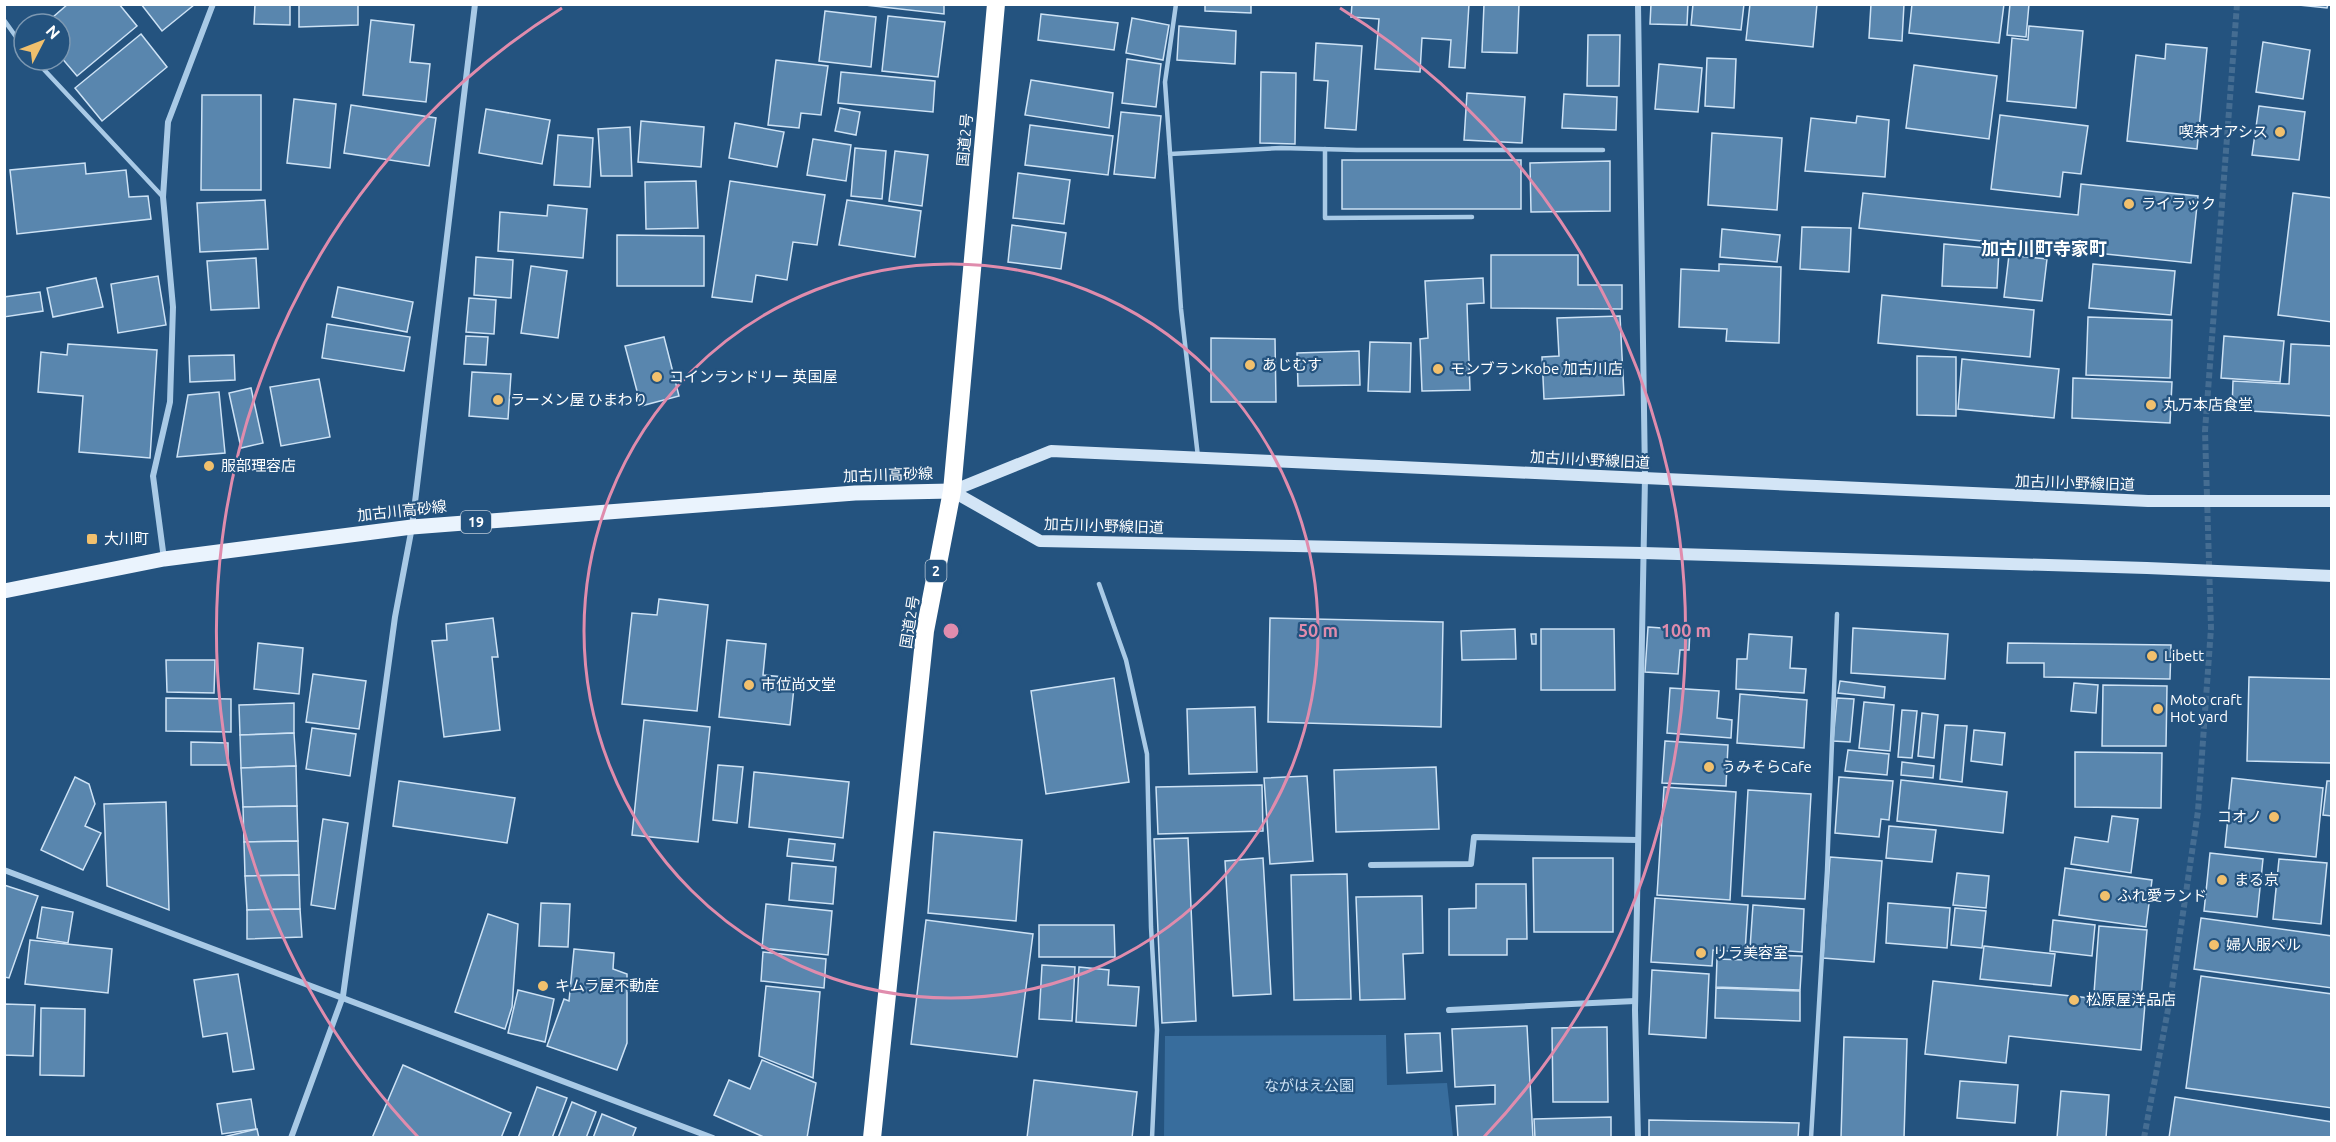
<svg xmlns="http://www.w3.org/2000/svg" width="2336" height="1142" font-family="Ubuntu,'Noto Sans JP',sans-serif">
<style>
.green{fill:#386d9d}
.building{fill:#5986ae;stroke:#cde2f5;stroke-width:1.5}
.lines{fill:none;stroke-linecap:round;stroke-linejoin:round}
.street-tunnel{stroke:#456d92;stroke-width:6;stroke-dasharray:6 3;stroke-linecap:butt}
.lane{stroke:#a9cae6;stroke-width:4.5}
.street{stroke:#a9cae6;stroke-width:6}
.secondary{stroke:#d3e5f6;stroke-width:12}
.primary{stroke:#eaf3fd;stroke-width:15}
.highway{stroke:#fff;stroke-width:18}
.ring{fill:none;stroke:#e08cad;stroke-width:3}
.poi-dot{fill:#f1c06d;stroke:#24537f;stroke-width:2}
.labels{text-anchor:middle;stroke-width:4.5;stroke-linejoin:round;paint-order:stroke}
.shield{fill:#24537f;stroke:#bdcbd9;stroke-width:1.5}
.shield-label{font-size:14px;font-weight:bold;fill:#fff}
.poi-label{font-size:15px;fill:#fff;stroke:#24537f;text-anchor:start}
.street-label{font-size:15px;fill:#fff;stroke:#24537f}
.park-label{font-size:15px;fill:#cde2f5;stroke:#24537f}
.quarter-label{font-size:18px;font-weight:bold;fill:#fff;stroke:#24537f}
.centre{fill:#e08cad;stroke:#24537f;stroke-width:3}
.ring-label{font-size:18px;text-anchor:middle;font-weight:bold;fill:#e08cad;stroke:#24537f;stroke-width:4.5;stroke-linejoin:round;paint-order:stroke}
</style>
<rect width="100%" height="100%" fill="#24537f"/>
<!-- green -->
<polygon class="green" points="1386,1035 1387,1085 1447,1083 1453,1137 1164,1137 1165,1036"/>
<!-- building -->
<g class="building">
<polygon points="68,4 119,4 137,26 77,76 60,56 60,24 45,24"/>
<polygon points="141,4 194,4 194,5 162,31"/>
<polygon points="255,4 290,4 290,25 254,24"/>
<polygon points="299,4 358,4 358,25 299,27"/>
<polygon points="856,4 944,4 944,14"/>
<polygon points="1205,4 1251,4 1251,13 1205,11"/>
<polygon points="1352,4 1469,4 1465,68 1449,67 1451,40 1422,38 1420,72 1375,69 1379,19 1351,17"/>
<polygon points="1484,4 1519,4 1517,53 1482,52"/>
<polygon points="1651,4 1688,4 1687,25 1650,24"/>
<polygon points="1693,4 1744,4 1741,30 1691,25"/>
<polygon points="1750,4 1817,4 1813,47 1746,40"/>
<polygon points="1871,4 1904,4 1902,41 1869,38"/>
<polygon points="1912,4 2004,4 1999,43 1909,33"/>
<polygon points="2010,4 2029,4 2026,37 2007,35"/>
<polygon points="2289,4 2328,4 2327,8"/>
<polygon points="825,11 876,17 871,67 819,61"/>
<polygon points="1041,14 1118,23 1114,50 1038,40"/>
<polygon points="888,16 945,22 938,77 882,71"/>
<polygon points="1132,18 1169,25 1163,60 1126,53"/>
<polygon points="371,20 414,25 410,62 430,64 426,102 363,95"/>
<polygon points="1179,26 1236,31 1235,64 1177,60"/>
<polygon points="2029,26 2083,31 2076,108 2007,101 2012,38 2028,40"/>
<polygon points="141,34 167,67 102,121 75,88"/>
<polygon points="1588,35 1620,35 1619,86 1587,86"/>
<polygon points="2263,42 2310,50 2303,99 2256,92"/>
<polygon points="1316,43 1362,46 1356,130 1325,128 1328,81 1314,80"/>
<polygon points="2166,44 2207,48 2197,149 2127,141 2136,55 2165,59"/>
<polygon points="1707,58 1736,59 1734,108 1705,106"/>
<polygon points="1127,59 1161,64 1156,107 1122,103"/>
<polygon points="776,60 828,66 821,115 801,113 799,128 768,125"/>
<polygon points="1659,64 1702,68 1698,112 1655,109"/>
<polygon points="1914,65 1997,76 1989,139 1906,128"/>
<polygon points="841,72 935,81 933,112 838,103"/>
<polygon points="1261,72 1296,73 1295,144 1260,143"/>
<polygon points="1031,80 1113,93 1109,128 1025,115"/>
<polygon points="1467,93 1525,97 1522,143 1464,140"/>
<polygon points="1564,94 1617,97 1616,130 1562,128"/>
<polygon points="202,95 261,95 261,190 201,190"/>
<polygon points="294,99 336,104 330,168 287,163"/>
<polygon points="351,105 436,118 429,166 344,153"/>
<polygon points="2259,106 2305,112 2299,160 2252,155"/>
<polygon points="840,108 860,112 856,135 835,131"/>
<polygon points="486,109 550,120 542,164 479,153"/>
<polygon points="1121,112 1161,116 1155,178 1114,174"/>
<polygon points="2000,115 2088,126 2081,174 2063,172 2060,197 1991,189"/>
<polygon points="1857,116 1889,120 1885,177 1805,171 1811,118 1856,123"/>
<polygon points="641,121 704,127 701,167 638,162"/>
<polygon points="735,123 784,132 777,167 729,158"/>
<polygon points="1030,125 1113,136 1108,175 1025,165"/>
<polygon points="630,127 632,176 601,176 598,129"/>
<polygon points="1712,133 1782,138 1777,210 1708,205"/>
<polygon points="558,135 593,138 590,187 554,185"/>
<polygon points="813,139 851,145 846,181 807,175"/>
<polygon points="855,148 886,151 882,199 851,196"/>
<polygon points="895,151 928,155 922,206 889,201"/>
<rect x="1342" y="160" width="179" height="49"/>
<polygon points="1610,161 1610,211 1531,212 1530,163"/>
<polygon points="85,163 86,174 126,170 129,197 148,196 151,219 17,234 10,170"/>
<polygon points="1018,173 1070,180 1064,224 1013,218"/>
<polygon points="696,181 698,228 646,229 645,182"/>
<polygon points="730,181 825,195 817,245 793,242 787,280 756,275 752,302 712,297"/>
<polygon points="2081,184 2198,196 2191,263 1859,228 1863,193 2078,215"/>
<polygon points="2293,193 2332,198 2332,322 2278,315"/>
<polygon points="265,200 268,249 200,252 197,203"/>
<polygon points="847,200 921,211 915,257 839,245"/>
<polygon points="548,205 587,209 583,258 498,251 500,212 547,216"/>
<polygon points="1012,225 1066,233 1061,269 1008,262"/>
<polygon points="1802,227 1851,228 1849,272 1800,269"/>
<polygon points="1722,229 1780,235 1777,262 1720,257"/>
<polygon points="617,235 704,236 704,286 617,286"/>
<polygon points="1944,244 1999,249 1997,288 1942,286"/>
<polygon points="1491,255 1578,255 1578,285 1622,285 1622,309 1491,308"/>
<polygon points="2009,255 2047,259 2042,301 2004,297"/>
<polygon points="476,257 513,260 511,298 474,295"/>
<polygon points="256,258 259,308 211,310 207,261"/>
<polygon points="1719,264 1781,267 1779,343 1726,341 1727,329 1679,327 1681,269 1719,271"/>
<polygon points="2093,264 2175,271 2171,315 2089,308"/>
<polygon points="531,266 567,271 558,338 521,333"/>
<polygon points="158,276 166,325 118,333 111,284"/>
<polygon points="96,278 103,307 53,317 47,288"/>
<polygon points="1483,278 1484,303 1467,304 1470,390 1422,391 1420,339 1428,338 1425,281"/>
<polygon points="338,287 413,302 407,332 332,317"/>
<polygon points="40,292 43,311 4,317 4,297"/>
<polygon points="1882,295 2034,310 2030,357 1878,343"/>
<polygon points="469,298 496,300 494,334 466,332"/>
<polygon points="1620,316 1624,395 1544,399 1542,357 1559,356 1557,318"/>
<polygon points="2088,317 2172,320 2170,378 2086,375"/>
<polygon points="327,324 410,337 404,371 322,358"/>
<polygon points="466,336 488,337 486,365 464,364"/>
<polygon points="2224,336 2284,341 2280,382 2221,378"/>
<polygon points="664,337 679,396 641,406 625,346"/>
<polygon points="1211,338 1275,339 1276,402 1211,402"/>
<polygon points="1370,342 1411,343 1410,392 1368,391"/>
<polygon points="68,344 157,350 150,458 79,452 83,396 38,392 41,352 67,355"/>
<polygon points="2291,344 2332,346 2332,416 2232,410 2233,381 2289,384"/>
<polygon points="1359,351 1360,385 1298,386 1297,353"/>
<polygon points="234,355 235,380 190,382 189,356"/>
<polygon points="1917,356 1956,357 1956,416 1917,415"/>
<polygon points="1962,359 2059,369 2054,418 1958,409"/>
<polygon points="472,372 511,374 508,419 469,416"/>
<polygon points="2073,378 2172,382 2170,423 2072,418"/>
<polygon points="319,379 330,437 281,446 270,387"/>
<polygon points="251,388 263,443 241,448 229,393"/>
<polygon points="219,392 225,453 177,457 188,395"/>
<polygon points="659,599 708,605 697,711 622,704 632,613 657,615"/>
<polygon points="493,618 498,657 492,657 500,730 444,737 432,641 447,640 446,624"/>
<polygon points="1270,618 1443,622 1441,727 1268,722"/>
<polygon points="1648,627 1690,630 1689,650 1680,650 1678,674 1645,672"/>
<polygon points="1853,628 1948,634 1945,679 1851,673"/>
<polygon points="1515,629 1516,659 1462,660 1461,631"/>
<polygon points="1541,629 1614,629 1615,690 1541,690"/>
<polygon points="1531,634 1536,634 1536,644 1532,644"/>
<polygon points="1749,634 1792,637 1790,668 1806,669 1804,693 1736,689 1737,659 1747,659"/>
<polygon points="727,640 766,644 763,675 795,678 790,725 719,717"/>
<polygon points="258,643 303,648 299,694 254,689"/>
<polygon points="2008,643 2171,645 2170,679 2044,677 2044,663 2007,663"/>
<polygon points="166,660 215,660 214,693 167,692"/>
<polygon points="313,674 366,681 359,729 306,722"/>
<polygon points="2249,677 2332,679 2332,763 2247,761"/>
<polygon points="1114,678 1129,782 1046,794 1031,691"/>
<polygon points="1840,681 1885,687 1884,698 1838,693"/>
<polygon points="2074,683 2098,685 2096,713 2071,711"/>
<polygon points="2103,685 2167,686 2166,746 2102,746"/>
<polygon points="1670,688 1719,691 1717,718 1732,720 1731,738 1667,733"/>
<polygon points="1740,694 1807,700 1804,748 1737,743"/>
<polygon points="166,698 231,699 231,732 166,731"/>
<polygon points="1837,698 1854,699 1850,742 1833,741"/>
<polygon points="1864,702 1894,705 1890,751 1859,748"/>
<polygon points="294,703 294,733 240,735 239,705"/>
<polygon points="1255,707 1257,772 1189,774 1187,709"/>
<polygon points="1902,710 1917,711 1912,758 1898,757"/>
<polygon points="1922,713 1938,715 1934,758 1918,756"/>
<polygon points="644,720 710,727 698,842 632,835"/>
<polygon points="1945,725 1967,726 1962,782 1940,779"/>
<polygon points="312,728 356,734 350,776 306,769"/>
<polygon points="1974,730 2005,733 2002,765 1971,761"/>
<polygon points="294,733 296,766 241,768 240,735"/>
<polygon points="1665,741 1728,745 1726,786 1662,783"/>
<polygon points="191,742 228,743 228,765 191,765"/>
<polygon points="1848,750 1889,754 1887,775 1845,771"/>
<polygon points="2075,752 2162,753 2161,808 2075,807"/>
<polygon points="1902,762 1934,766 1933,778 1901,775"/>
<polygon points="718,765 743,767 737,823 713,820"/>
<polygon points="296,766 297,806 243,807 241,768"/>
<polygon points="1436,767 1439,829 1336,832 1334,770"/>
<polygon points="754,772 849,782 843,838 749,827"/>
<polygon points="1307,776 1313,861 1270,864 1264,778"/>
<polygon points="75,777 89,784 95,804 85,826 101,833 83,870 41,850"/>
<polygon points="1839,777 1893,781 1889,820 1881,819 1879,837 1835,833"/>
<polygon points="2232,778 2323,788 2316,857 2225,847"/>
<polygon points="1901,780 2007,792 2003,833 1897,821"/>
<polygon points="399,781 515,798 507,843 393,826"/>
<polygon points="2327,781 2332,781 2332,816 2323,815"/>
<polygon points="1262,785 1263,831 1158,834 1156,787"/>
<polygon points="1664,787 1736,792 1730,900 1657,895"/>
<polygon points="1748,790 1811,794 1805,899 1742,896"/>
<polygon points="166,802 169,910 107,886 104,804"/>
<polygon points="297,806 298,841 244,842 243,807"/>
<polygon points="2112,816 2138,819 2131,873 2071,864 2075,837 2108,842"/>
<polygon points="323,819 348,823 335,909 311,905"/>
<polygon points="1889,826 1936,830 1932,862 1886,858"/>
<polygon points="934,832 1022,840 1016,921 928,913"/>
<polygon points="1188,838 1196,1021 1162,1023 1154,839"/>
<polygon points="789,839 835,844 833,861 787,856"/>
<polygon points="298,841 299,875 245,876 244,842"/>
<polygon points="2210,853 2263,859 2257,917 2204,911"/>
<polygon points="1830,857 1882,861 1874,962 1823,958"/>
<polygon points="1263,858 1271,994 1233,996 1225,861"/>
<polygon points="1533,858 1613,858 1613,932 1534,932"/>
<polygon points="2279,859 2327,863 2321,924 2273,919"/>
<polygon points="792,863 836,867 833,904 789,900"/>
<polygon points="2065,868 2152,880 2146,927 2059,915"/>
<polygon points="1957,873 1989,876 1986,908 1953,905"/>
<polygon points="1347,874 1351,999 1294,1000 1291,875"/>
<polygon points="299,875 300,909 247,910 245,876"/>
<polygon points="1476,884 1526,884 1527,939 1507,939 1507,955 1449,955 1449,909 1476,908"/>
<polygon points="4,885 38,896 9,978 4,977"/>
<polygon points="1422,896 1423,953 1403,954 1405,999 1360,1000 1356,897"/>
<polygon points="1655,898 1748,905 1745,952 1713,950 1712,966 1651,962"/>
<polygon points="541,903 570,904 568,947 539,946"/>
<polygon points="1888,903 1950,908 1947,948 1886,943"/>
<polygon points="766,904 832,911 828,955 762,948"/>
<polygon points="1753,905 1804,909 1802,952 1750,948"/>
<polygon points="42,907 73,912 68,943 37,938"/>
<polygon points="1955,908 1986,911 1982,948 1951,945"/>
<polygon points="300,909 302,937 247,939 247,910"/>
<polygon points="488,914 518,924 512,1007 505,1029 455,1012"/>
<polygon points="2201,918 2332,936 2332,988 2194,969"/>
<polygon points="926,920 1033,934 1017,1057 911,1044"/>
<polygon points="2053,920 2095,925 2092,956 2050,951"/>
<polygon points="1039,925 1114,925 1115,957 1039,957"/>
<polygon points="2099,926 2147,930 2141,998 2094,993"/>
<polygon points="30,940 112,949 108,993 25,984"/>
<polygon points="1984,946 2055,954 2051,986 1980,979"/>
<polygon points="574,949 614,953 613,969 627,974 627,1043 617,1070 547,1046 564,999 569,1001"/>
<polygon points="763,952 826,959 824,988 761,981"/>
<polygon points="1745,954 1802,956 1800,990 1716,987 1717,959 1745,960"/>
<polygon points="1042,965 1075,967 1072,1021 1039,1019"/>
<polygon points="1079,967 1109,970 1108,985 1139,987 1136,1026 1076,1022"/>
<polygon points="1652,970 1709,974 1706,1038 1649,1034"/>
<polygon points="238,974 254,1069 233,1072 227,1033 203,1037 194,980"/>
<polygon points="2201,976 2332,994 2332,1108 2186,1088"/>
<polygon points="1933,981 2145,1004 2141,1050 2009,1036 2006,1063 1925,1054"/>
<polygon points="766,986 820,992 813,1078 759,1056"/>
<polygon points="1716,988 1800,991 1800,1021 1715,1018"/>
<polygon points="518,990 554,999 545,1042 508,1033"/>
<polygon points="4,1004 35,1005 33,1056 4,1055"/>
<polygon points="41,1008 85,1009 84,1076 40,1075"/>
<polygon points="1527,1026 1533,1138 1458,1138 1456,1106 1495,1104 1495,1085 1455,1087 1452,1029"/>
<polygon points="1607,1027 1608,1102 1553,1102 1552,1028"/>
<polygon points="1440,1033 1442,1071 1407,1073 1405,1034"/>
<polygon points="1844,1037 1907,1039 1904,1138 1841,1138"/>
<polygon points="762,1060 816,1083 807,1138 766,1138 714,1115 729,1080 750,1089"/>
<polygon points="403,1065 511,1113 501,1138 372,1138"/>
<polygon points="1034,1080 1137,1092 1132,1138 1027,1138"/>
<polygon points="1960,1081 2018,1085 2015,1123 1957,1118"/>
<polygon points="537,1087 567,1098 552,1138 518,1138"/>
<polygon points="2061,1091 2109,1095 2106,1138 2057,1138"/>
<polygon points="2175,1097 2332,1122 2332,1138 2169,1138"/>
<polygon points="251,1099 256,1129 222,1134 217,1104"/>
<polygon points="572,1102 596,1112 586,1138 558,1138"/>
<polygon points="602,1114 636,1128 632,1138 593,1138"/>
<polygon points="1611,1117 1611,1138 1535,1138 1534,1119"/>
<polygon points="1649,1120 1799,1123 1798,1138 1649,1138"/>
<polygon points="257,1129 259,1138 219,1138"/>
</g>
<g class="lines">
<!-- street-tunnel -->
<polyline class="street-tunnel" points="2144,1138 2172,988 2198,811 2211,628 2205,431 2237,4"/>
<!-- lane -->
<g class="lane">
<polyline points="1176,4 1165,82 1181,309 1198,457"/>
<polyline points="4,20 24,48"/>
<polyline points="35,60 163,197"/>
<polyline points="1325,149 1325,218 1472,217"/>
<polyline points="1170,154 1281,148 1357,150 1603,150"/>
<polyline points="1099,584 1126,660 1147,754 1151,927 1157,1030 1152,1138"/>
<polyline points="1811,1138 1827,871 1837,614"/>
</g>
<!-- street -->
<g class="street">
<polyline points="1638,4 1645,477 1635,1010 1638,1138"/>
<polyline points="164,559 153,476 170,402 173,307 163,197 168,122 213,4"/>
<polyline points="1371,865 1471,864 1474,837 1638,840"/>
<polyline points="4,870 713,1138"/>
<polyline points="1449,1010 1635,1001"/>
<polyline points="291,1138 343,996 395,617 412,527 475,4"/>
</g>
<!-- secondary -->
<g class="secondary">
<polyline points="952,491 1040,541 1643,553 2147,568 2332,576"/>
<polyline points="952,491 1051,451 2148,501 2332,501"/>
</g>
<!-- primary -->
<polyline class="primary" points="4,591 164,559 412,527 855,493 952,491"/>
<!-- highway -->
<polyline class="highway" points="872,1138 925,631 952,491 996,4"/>
</g>
<!-- distance rings -->
<g class="ring">
<circle cx="951" cy="631" r="367"/>
<path d="M418 1137A735 735 0 0 1 562 8M1340 8A735 735 0 0 1 1484 1137"/>
</g>
<!-- markers -->
<g class="poi-dot">
<circle cx="2280" cy="132" r="6"/>
<circle cx="2129" cy="204" r="6"/>
<circle cx="1250" cy="365" r="6"/>
<circle cx="1438" cy="369" r="6"/>
<circle cx="657" cy="377" r="6"/>
<circle cx="498" cy="400" r="6"/>
<circle cx="2151" cy="405" r="6"/>
<circle cx="209" cy="466" r="6"/>
<rect x="86" y="533" width="12" height="12" rx="3"/>
<circle cx="2152" cy="656" r="6"/>
<circle cx="749" cy="685" r="6"/>
<circle cx="2158" cy="709" r="6"/>
<circle cx="1709" cy="767" r="6"/>
<circle cx="2274" cy="817" r="6"/>
<circle cx="2222" cy="880" r="6"/>
<circle cx="2105" cy="896" r="6"/>
<circle cx="2214" cy="945" r="6"/>
<circle cx="1701" cy="953" r="6"/>
<circle cx="543" cy="986" r="6"/>
<circle cx="2074" cy="1000" r="6"/>
</g>
<g class="labels">
<!-- shield labels -->
<g class="shield">
<rect x="461" y="511" width="30" height="22" rx="4.5"/>
<rect x="925.5" y="560" width="21" height="22" rx="4.5"/>
</g>
<g class="shield-label">
<text x="476" y="527">19</text>
<text x="936" y="576">2</text>
</g>
<!-- poi labels -->
<g class="poi-label">
<text x="2268" y="137" text-anchor="end">喫茶オアシス</text>
<text x="2141" y="209">ライラック</text>
<text x="1262" y="370">あじむす</text>
<text x="1450" y="374">モンブランKobe 加古川店</text>
<text x="669" y="382">コインランドリー 英国屋</text>
<text x="510" y="405">ラーメン屋 ひまわり</text>
<text x="2163" y="410">丸万本店食堂</text>
<text x="221" y="471">服部理容店</text>
<text x="104" y="544">大川町</text>
<text x="2164" y="661">Libett</text>
<text x="761" y="690">市位尚文堂</text>
<text x="2170" y="705">Moto craft<tspan x="2170" dy="17">Hot yard</tspan></text>
<text x="1721" y="772">うみそらCafe</text>
<text x="2262" y="822" text-anchor="end">コオノ</text>
<text x="2234" y="885">まる京</text>
<text x="2117" y="901">ふれ愛ランド</text>
<text x="2226" y="950">婦人服ベル</text>
<text x="1713" y="958">リラ美容室</text>
<text x="555" y="991">キムラ屋不動産</text>
<text x="2086" y="1005">松原屋洋品店</text>
</g>
<!-- street labels -->
<g class="street-label">
<text transform="translate(965 140) rotate(-85)" y="5">国道2号</text>
<text transform="translate(1590 460) rotate(3)" y="5">加古川小野線旧道</text>
<text transform="translate(888 475) rotate(-2)" y="5">加古川高砂線</text>
<text transform="translate(2075 483) rotate(2)" y="5">加古川小野線旧道</text>
<text transform="translate(402 511) rotate(-6)" y="5">加古川高砂線</text>
<text transform="translate(1104 526) rotate(2)" y="5">加古川小野線旧道</text>
<text transform="translate(910 622) rotate(-81)" y="5">国道2号</text>
</g>
<!-- park labels -->
<g class="park-label">
<text x="1309" y="1091">ながはえ公園</text>
</g>
<!-- quarter labels -->
<g class="quarter-label">
<text x="2044" y="255">加古川町寺家町</text>
</g>
</g>
<circle cx="951" cy="631" r="9" class="centre"/>
<g class="ring-label">
<text x="1318" y="637">50 m</text>
<text x="1686" y="637">100 m</text>
</g>
<!-- border -->
<rect width="2336" height="1142" fill="none" stroke="#ffffff" stroke-width="12"/>
<!-- north arrow -->
<g transform="translate(42 42) rotate(48)"><circle r="28" fill="#24537f" stroke="#7c98b2" stroke-width="1.5"/>
<path d="M0-4.5L10 22L0 15L-10 22Z" fill="#f1c06d"/>
<text y="-9" font-size="16" font-weight="bold" text-anchor="middle" fill="#ffffff">N</text>
</g>
</svg>
